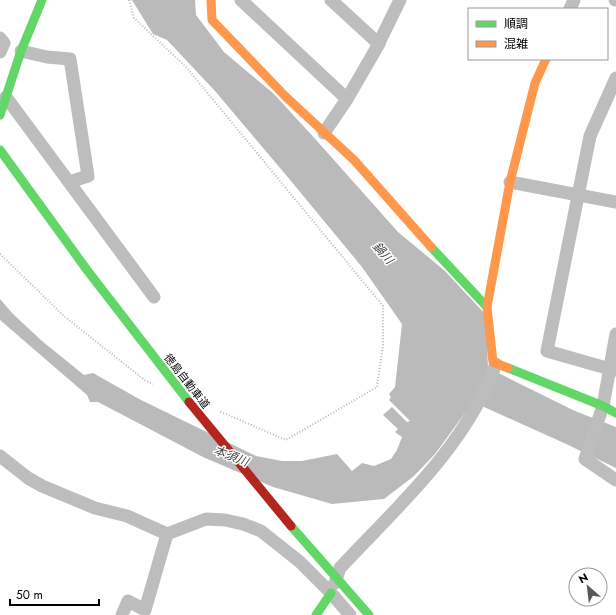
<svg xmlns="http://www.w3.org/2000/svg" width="616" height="615" font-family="Jost,'Noto Sans JP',sans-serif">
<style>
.water{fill:#bababa}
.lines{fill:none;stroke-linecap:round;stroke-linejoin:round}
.path{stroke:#b8b8b8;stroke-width:2;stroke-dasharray:1 2;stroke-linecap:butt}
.street{stroke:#bdbdbd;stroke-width:13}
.fast{stroke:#63d668;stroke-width:9}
.slow{stroke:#ff974d;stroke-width:9}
.jam{stroke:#b3261e;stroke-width:9}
.labels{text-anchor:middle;stroke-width:3;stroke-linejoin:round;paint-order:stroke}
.street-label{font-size:11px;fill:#000;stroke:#fff}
.water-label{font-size:12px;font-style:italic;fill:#3e3e3e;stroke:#fff}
</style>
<rect width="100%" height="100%" fill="#fff"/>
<!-- water -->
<polygon class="water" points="132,0 195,0 196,15 224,52 274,94 317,141 398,232 445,271 486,315 488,368 575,411 616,427 616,468 564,443 473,402 435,454 414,476 384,499 332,504 273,487 203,457 98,402 90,402 87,395 0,320 0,299 13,314 42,341 84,375 93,373 141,400 256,456 282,461 302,461 337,454 352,471 362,463 374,466 391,459 397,450 402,437 395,432 398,429 383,415 392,407 407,422 410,421 389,400 391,397 389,394 395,387 402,324 362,267 286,175 215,91 167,40 153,34"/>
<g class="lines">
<!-- path -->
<g class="path">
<polyline points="129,0 134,18 187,68 383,306 383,345 377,387 286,440 219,411"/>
<polyline points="0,254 65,317 146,381 153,384"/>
</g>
<!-- street -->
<g class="street">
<polyline points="241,0 347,99"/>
<polyline points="331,0 379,44"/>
<polyline points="615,0 616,0"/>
<polyline points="570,9 574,0"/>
<polyline points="0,38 4,43 0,52"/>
<polyline points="21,51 47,57 70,59 88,176 69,182"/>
<polyline points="616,78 590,136 547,351 610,369 616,370"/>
<polyline points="6,97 154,297"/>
<polyline points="324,133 347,99 376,49 400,0"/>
<polyline points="510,182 616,202"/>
<polyline points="616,334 603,406 585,459 616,480"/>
<polyline points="0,456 28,478 42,486 95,508 127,516 167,534 206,519 225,520 243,524 261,531 300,562 331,593 350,615"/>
<path d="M335,583L340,568C398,506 466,446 496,364"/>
<polyline points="122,615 128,601 145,610 167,534"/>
</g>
<!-- fast -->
<g class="fast">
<polyline points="0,115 21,51 42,0"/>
<polyline points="0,150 87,270 189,402"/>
<polyline points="431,247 487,307"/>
<polyline points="508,368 603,406 616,413"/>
<polyline points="291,526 369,615"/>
<polyline points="316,615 331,593"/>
</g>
<!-- slow -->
<g class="slow">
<polyline points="211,0 212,20 285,96 354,160 431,247"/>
<polyline points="508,368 493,362 487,307 510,182 535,83 546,59"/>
</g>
<!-- jam -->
<polyline class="jam" points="189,402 291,526"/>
</g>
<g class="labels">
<!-- street labels -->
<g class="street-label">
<text transform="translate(187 381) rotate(52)" y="4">徳島自動車道</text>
</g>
<!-- water labels -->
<g class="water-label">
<text transform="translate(383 253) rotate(48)" y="4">鍋川</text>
<text transform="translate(231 456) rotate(21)" y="4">本須川</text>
</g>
</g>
<!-- legend -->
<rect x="468" y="8" width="140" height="52" fill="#ffffff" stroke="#999999"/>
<rect x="476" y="21" width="20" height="6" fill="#63d668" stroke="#999999"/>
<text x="504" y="28" font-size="12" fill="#000000">順調</text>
<rect x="476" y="41" width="20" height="6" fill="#ff974d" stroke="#999999"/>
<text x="504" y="48" font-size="12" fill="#000000">混雑</text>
<!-- north arrow -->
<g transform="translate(588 587) rotate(332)"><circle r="19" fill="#ffffff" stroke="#999999"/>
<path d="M0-3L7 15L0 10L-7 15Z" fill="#595959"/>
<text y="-6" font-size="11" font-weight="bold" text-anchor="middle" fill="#000000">N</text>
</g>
<!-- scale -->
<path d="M10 599v6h89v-6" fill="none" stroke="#000000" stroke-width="2"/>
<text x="16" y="599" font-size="12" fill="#000000" stroke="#ffffff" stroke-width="3" paint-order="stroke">50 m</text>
</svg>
